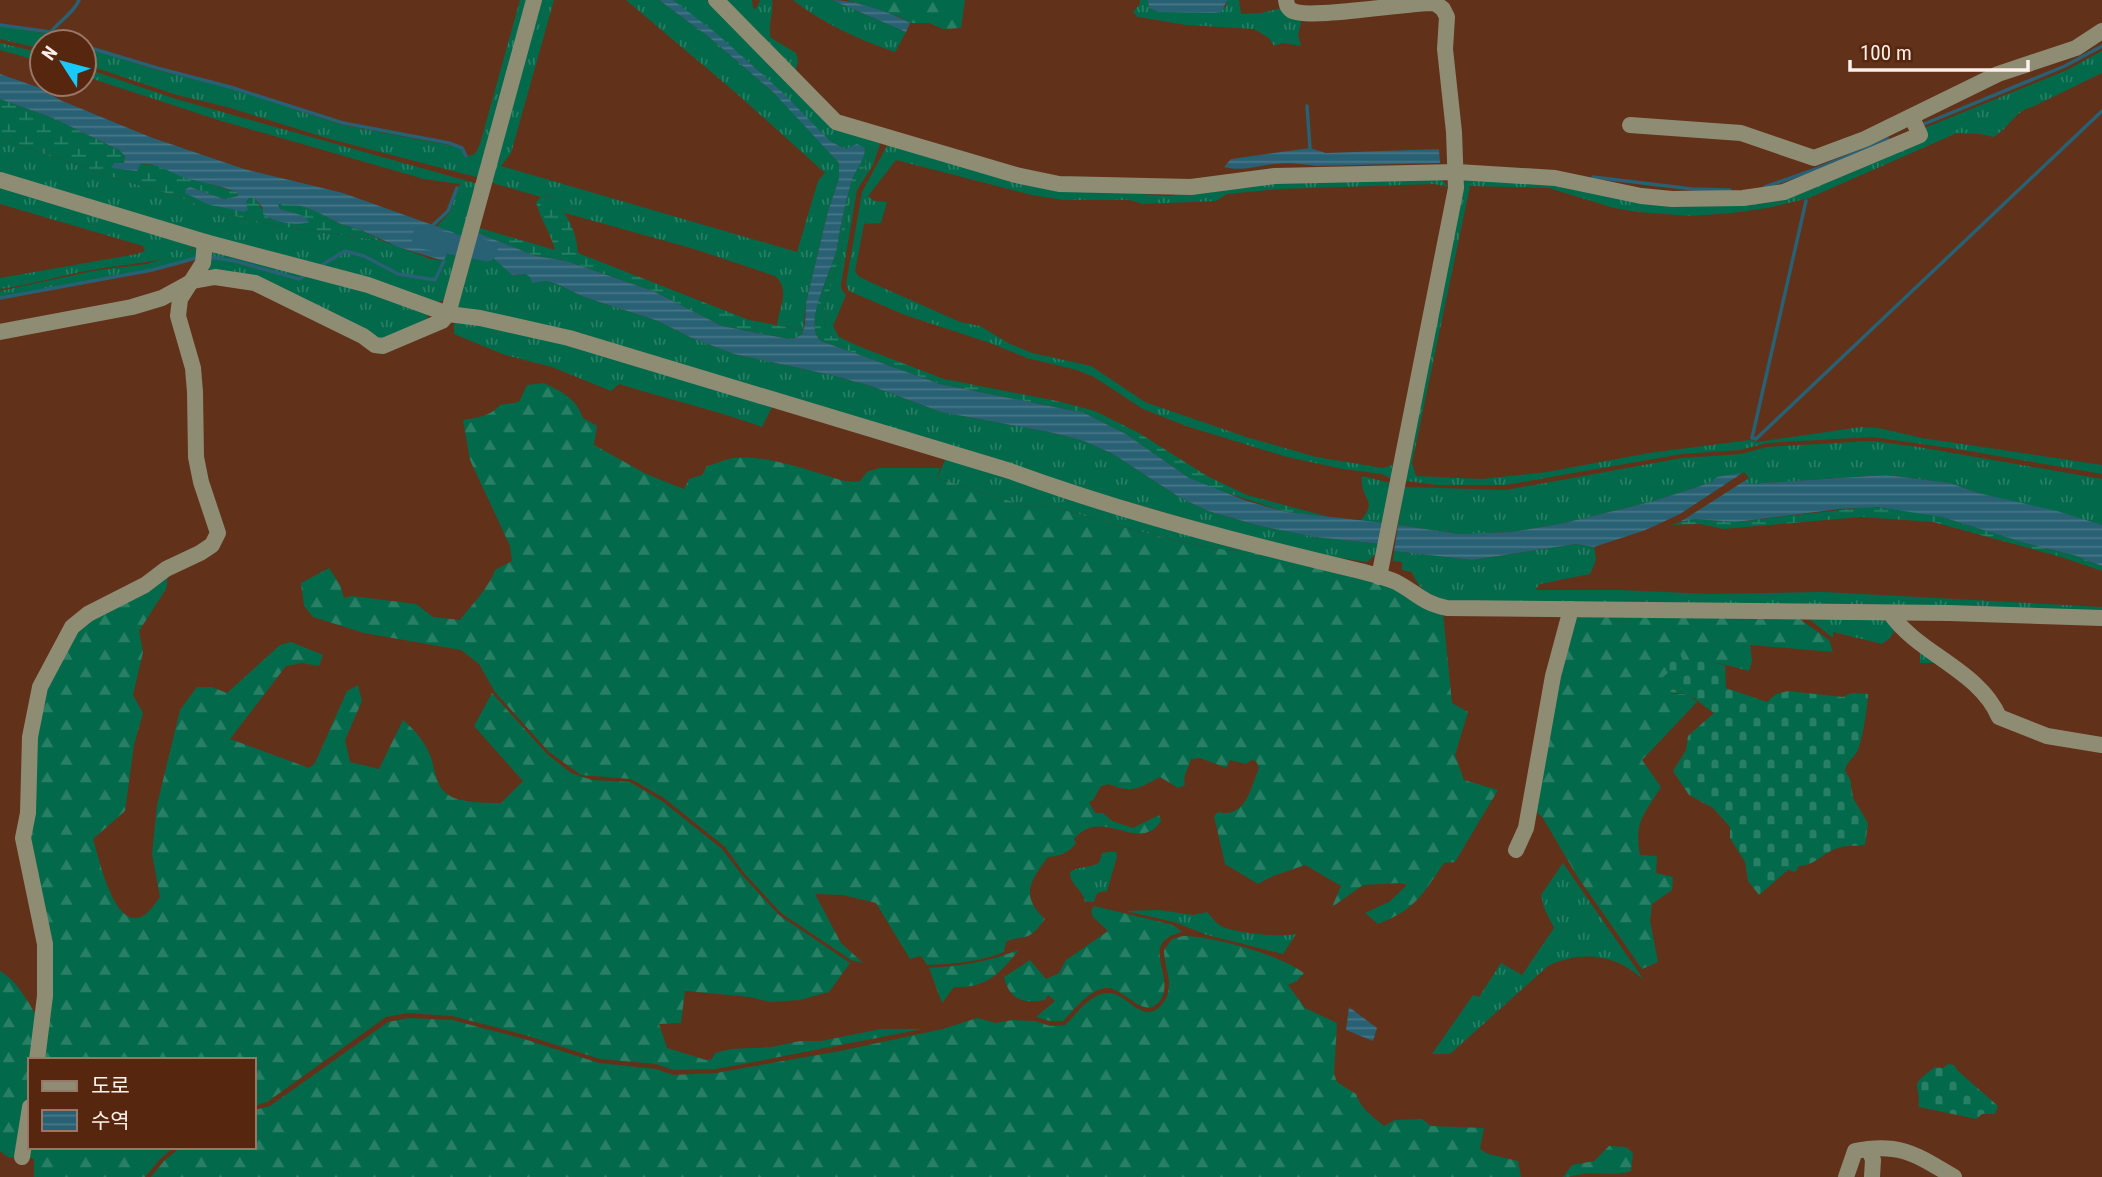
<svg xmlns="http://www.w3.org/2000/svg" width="2102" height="1177" font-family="'Roboto Condensed','Noto Sans KR',sans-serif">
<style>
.grass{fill:url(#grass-tufts)}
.forest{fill:url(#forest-firs)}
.wetland{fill:url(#wetland-marsh)}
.cemetery{fill:url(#cemetery-stones)}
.water{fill:url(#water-rules)}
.pier{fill:#62311a}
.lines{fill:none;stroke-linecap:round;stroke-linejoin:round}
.stream{stroke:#286074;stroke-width:3.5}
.river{stroke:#286074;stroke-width:21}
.minor{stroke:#8e8d74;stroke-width:16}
</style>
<defs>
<pattern id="grass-tufts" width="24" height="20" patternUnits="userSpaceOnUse" patternTransform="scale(1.75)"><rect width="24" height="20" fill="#02694a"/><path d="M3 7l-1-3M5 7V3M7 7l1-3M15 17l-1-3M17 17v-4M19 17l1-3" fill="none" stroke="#287f64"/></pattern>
<pattern id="forest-firs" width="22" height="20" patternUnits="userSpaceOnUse" patternTransform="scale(1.75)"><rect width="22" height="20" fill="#02694a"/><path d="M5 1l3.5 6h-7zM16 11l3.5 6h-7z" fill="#287f64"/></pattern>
<pattern id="wetland-marsh" width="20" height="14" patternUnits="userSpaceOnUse" patternTransform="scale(1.75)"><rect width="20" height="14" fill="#02694a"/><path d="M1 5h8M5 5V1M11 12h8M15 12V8" fill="none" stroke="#287f64"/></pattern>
<pattern id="cemetery-stones" width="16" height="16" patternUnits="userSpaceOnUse" patternTransform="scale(1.75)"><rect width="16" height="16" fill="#02694a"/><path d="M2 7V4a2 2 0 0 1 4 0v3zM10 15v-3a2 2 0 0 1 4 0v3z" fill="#287f64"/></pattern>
<pattern id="water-rules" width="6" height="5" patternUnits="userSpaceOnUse" patternTransform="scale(1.75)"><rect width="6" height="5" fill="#286074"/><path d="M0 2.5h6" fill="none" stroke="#487788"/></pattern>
</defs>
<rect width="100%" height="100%" fill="#62311a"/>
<!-- grass -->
<g class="grass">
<polygon points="520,0 530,0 480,178 330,139 227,107 177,95 84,64 84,47 156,70 230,88 342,125 448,145 461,149 465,157 475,154 480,144"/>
<path d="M542,0H554L511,153L501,166L797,252L818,181L825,173L736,93L626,0H659L709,37L781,99L839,163V179L828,211L806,303L803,330L777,325C779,307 791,290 775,276L694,249L565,213L551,196L541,197L489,182Z"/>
<polygon points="673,0 707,0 810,103 881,141 873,165 857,190 841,284 841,289 846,295 833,326 839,337 873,353 828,335 825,326 824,309 842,247 849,205 870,152 865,148 845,149 830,141 751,64"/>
<path d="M725,0H752L753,8L756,9L760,0H772C774,14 767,25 771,38L796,53L798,61L795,73Z"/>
<path d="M793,0H832L906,32L895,52C859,40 824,24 793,0Z"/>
<polygon points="1140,0 1148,0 1149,8 1159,12 1226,7 1227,0 1239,0 1241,14 1261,13 1282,8 1302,18 1298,35 1301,46 1282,43 1274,46 1269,38 1254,29 1186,25 1138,17 1133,12 1140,4"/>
<polygon points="0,26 49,34 68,42 42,42 42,49 0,39"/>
<polygon points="0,43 42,53 42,62 0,50"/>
<path d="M2102,51V73L2032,107C2013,112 2010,128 1993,137L1980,134L1957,133L1809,198L1767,208L1732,213L1691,216L1637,212L1614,208L1549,188L1470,186L1412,463L1416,476L1482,479L1547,472L1649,453L1750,440L1758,442L1861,427L1878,428L1922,438L2102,465V474L1957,449L1872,437L1767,443L1740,450L1682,454L1506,485H1438L1406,481L1464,180L1564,184L1742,202L2067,70Z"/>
<polygon points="84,68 176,99 478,184 444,300 436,303 0,176 0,139 125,181 177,196 212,211 279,226 383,241 430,259 443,261 445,229 436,227 450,212 460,184 424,179 218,120 84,76"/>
<polygon points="888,144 1052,188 1170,196 1229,185 1440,178 1449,187 1434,184 1281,189 1227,194 1216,201 1143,204 1130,200 1063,200 1032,195 896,160 868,196 874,201 887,202 881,223 864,224 855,271 858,276 870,282 960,322 980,326 1010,344 1032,353 1091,366 1145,402 1159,407 1246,437 1316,457 1383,468 1393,465 1392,479 1382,474 1343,469 1287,457 1186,426 1143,409 1094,377 1077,370 1027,358 990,343 905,315 849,291 846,284 862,192"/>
<path d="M0,183L198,244C171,263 124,264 92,270C61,275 31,285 0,289V278L137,254L145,251L143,246L0,204Z"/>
<polygon points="208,244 364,289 427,313 428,320 384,341 312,308 205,276"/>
<polygon points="203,245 197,257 152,269 0,297 0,291 93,271 147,264"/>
<polygon points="484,254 498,261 512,275 526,274 539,282 546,281 557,284 584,297 658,321 692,338 734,354 831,375 871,386 941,412 1054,433 1084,441 1113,454 1179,497 1208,511 1260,526 1315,537 1381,544 1375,555 1367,562 1301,552 458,308 455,305 468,256"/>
<path d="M454,321L567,340L773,405L762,427C716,410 667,399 619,384L611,391L552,367L505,355L454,334Z"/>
<polygon points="1872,441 1918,447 2102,479 2102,525 1978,493 1950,483 1886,475 1749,484 1712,482 1654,501 1564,523 1512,532 1459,534 1398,525 1404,487 1506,490 1682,458 1741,454 1767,447"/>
<path d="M947,456L1252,549C1230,561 1077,513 1043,504L1032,508L937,478Z"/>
<path d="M1362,476L1390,483L1385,523L1360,521C1380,500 1359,499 1362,476Z"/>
<path d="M1576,544L1594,547L1596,560L1590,574L1540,584L1535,590H1620L1709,594L1824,592L2102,607V615L1451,601C1432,597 1419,591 1412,572L1402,570V562L1393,561L1394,551L1472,560Z"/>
<polygon points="1804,615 1883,620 1892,623 1942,663 1920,663 1920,649 1895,630 1890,638 1882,644 1833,632 1833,638"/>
<path d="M1110,852H1116L1117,857L1107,891L1097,893L1094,902H1085C1084,890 1070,886 1070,872C1079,866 1090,868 1099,863L1102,853Z"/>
<path d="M1563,863L1644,980C1616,954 1581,950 1548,966L1450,1054H1432L1473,995L1479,997L1501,963L1522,975L1554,928L1544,908L1541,895Z"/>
<path d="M1159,910L1193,915L1207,912C1211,916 1214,921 1218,924C1229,933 1282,938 1296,934L1283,954L1207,935L1174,922L1126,911Z"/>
</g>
<!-- forest -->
<g class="forest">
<polygon points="847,0 965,0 961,28 943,29 929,23 910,23 900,17"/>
<path d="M544,383C562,392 576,398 583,418L597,426L594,445L646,474L684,489L689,479L702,475L707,466C716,464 725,459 734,458C769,454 814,473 848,482L860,481L867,472L879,468H940L937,478L1032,508L1043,504C1077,513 1229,561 1252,549L1363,574L1443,613L1452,703L1468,712L1455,755L1464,780L1498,790L1455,862L1444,863C1422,895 1416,909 1378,924L1365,913L1389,902L1407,885L1400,883L1363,885L1332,907L1341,886L1305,865L1273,876L1258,884L1225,864L1214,816L1218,812C1246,819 1251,787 1259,768L1256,761L1251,760L1246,764L1230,760L1227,767H1224L1200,758L1191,759L1184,778L1185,785L1178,788L1160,777C1139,788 1132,794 1109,784L1101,786L1093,800L1089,802L1095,813H1103L1112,821L1133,828L1159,815L1161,821C1139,855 1102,805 1074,839L1076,843C1069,853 1060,856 1048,857C1031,880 1019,895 1045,919C1040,925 1035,933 1028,936C1021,939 1014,937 1006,942L1004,952C979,962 954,964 927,965L921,956L910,959L876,903L843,895L815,894L841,943L863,963L851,960L781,913L744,873L725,847L664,798L631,779L581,775L549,752L495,692L479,664L461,650L364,633L313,617L304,606L301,583L329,568L340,585L344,598L352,596L416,604L433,617L460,620C471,606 490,586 495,570L512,561L510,546L470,460L463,420C476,418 491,416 500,405L519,402L527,385Z"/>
<path d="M169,570L166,589L139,631L143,652L133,695L143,713L134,745L125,811L93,839C99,857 115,937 146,914C151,910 156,902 160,897L152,854L157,805L180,710L197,687H212L227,693L280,645L291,642L323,655L319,666L302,663L286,666L230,739L309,768L315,763L347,691L358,685L362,701L345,740L350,762L379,769L403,720C415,730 424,741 430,755C435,767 435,786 447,794C458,803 487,803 501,803L523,781L474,726L492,693L547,754L571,773L592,780L630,782L662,801L722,849L742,875L779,915L850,963L829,992L800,1000L770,1002L750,997L685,991L681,1023L659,1024L667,1048L706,1060L712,1059L715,1053L731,1049L772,1047L800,1041H821L881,1029H923L738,1065L715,1069L673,1070L656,1064L600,1059L525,1035L452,1016L408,1013L386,1017L267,1102L254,1106V1060H40L48,996L27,840L35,714L76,625Z"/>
<path d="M1593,613L1794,615L1829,640L1833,652L1750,645L1752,661L1749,671C1719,663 1699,656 1670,672L1674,694H1686L1697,702L1642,760L1661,787C1644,815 1634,821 1640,855L1657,856L1656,873L1673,877L1672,890L1652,904L1650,921L1658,962L1642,969L1577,876L1543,818L1531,806L1571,623L1577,618Z"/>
<path d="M1094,906L1173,925L1182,932C1135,943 1180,979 1158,1003C1142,1019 1123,986 1105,988C1088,991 1075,1009 1063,1021H1050L1036,1017L1055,1001L1048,995L1045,1000C1024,1004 1009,1000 1004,977L1030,960L1046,979L1059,973L1066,960L1108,931L1093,917L1091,911Z"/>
<path d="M1183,936C1213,936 1280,955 1304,973L1297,981L1288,985L1305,1008L1337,1023L1334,1074L1337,1082L1356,1094C1360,1108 1372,1116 1384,1126L1395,1120L1422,1119L1431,1126L1484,1128L1480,1149L1488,1154L1518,1161L1521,1177H151L164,1161L181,1147H254V1110L270,1106L388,1022L409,1018L452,1020L524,1039L599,1063L656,1069L673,1075L716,1073L840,1051L943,1029L977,1018L996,1023L1013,1020L1035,1021L1050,1026L1065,1025C1077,1014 1090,994 1107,993C1127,991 1144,1029 1163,1003C1168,997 1169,990 1169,982C1168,972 1164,961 1164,950L1172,939Z"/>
<path d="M1019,950C999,974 987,988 954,987L942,1003L929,968C963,966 987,962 1019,950Z"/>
<path d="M0,971C19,982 29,1004 40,1022L30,1060V1096L20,1156C11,1160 7,1157 0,1151Z"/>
<path d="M1609,1146L1626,1147L1633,1153L1631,1171C1614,1176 1607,1173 1591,1173C1581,1173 1573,1177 1563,1177L1572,1165L1594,1161Z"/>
<polygon points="30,1147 174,1147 161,1158 145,1177 34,1177 34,1159 25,1156"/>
</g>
<!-- wetland -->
<g class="wetland">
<path d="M0,99L53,118L119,150L125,156L124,163L114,164L126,169L137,171L139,164L155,165L222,188L237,192L238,196L224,199L190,187L186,193C215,207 215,207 246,202L249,198H254L270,219L302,224L301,215L280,209L278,203L301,206L315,211L341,224L361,230L383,241L279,226L212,211L177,196L125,181L0,139Z"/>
<path d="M865,148L870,152L849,205L842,247L824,309L825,326L829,335L944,379L1057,401L1095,411L1139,433L1207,476L1247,495L1329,517L1286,512L1206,486L1189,478L1126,434L1084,413L940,384L821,341C801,325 833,269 837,248C840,226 845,204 851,183C854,171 864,161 865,148Z"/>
<path d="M551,196C566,211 577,232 578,253L749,320L803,330C801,337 797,338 789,339L722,326L653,291L566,261L536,256L475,232L476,227L555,250C551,233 540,219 536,202L541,197Z"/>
<polygon points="1867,507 1892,508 1942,517 2025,543 2077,556 2102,566 2102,571 2061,557 1933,522 1861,517 1724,529 1700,524 1662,525 1695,519 1735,522"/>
</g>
<!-- cemetery -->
<g class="cemetery">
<path d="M1678,648L1684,664L1704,661L1725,665L1726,688L1767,702L1776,694L1788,691L1843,697L1851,693L1868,694C1868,705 1862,743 1857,752C1852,760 1847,761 1845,771L1850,779L1853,798L1868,823L1865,845C1855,846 1844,845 1835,849C1822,854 1814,866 1799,866L1795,872L1788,870L1759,895L1748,881L1745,862L1730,838V827L1713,808L1689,795L1673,771L1686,750L1688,736L1714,713C1706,708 1698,700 1689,696C1675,689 1669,699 1662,678L1670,671L1664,661L1669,651Z"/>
<path d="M1948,1064L1954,1065L1958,1071L1998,1106L1995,1114H1982L1976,1119L1919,1107C1920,1079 1908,1088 1935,1067L1943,1068Z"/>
</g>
<!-- water -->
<g class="water">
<path d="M659,0H673L716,33L781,91L830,141L845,149L857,144L865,148C865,161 854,171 851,183C845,204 840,226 837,248C833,269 801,325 821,341L940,384L1084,413L1126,434L1189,478L1247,501L1286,512L1385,523L1381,544L1315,537L1260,526L1208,511L1179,497L1113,454L1084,441L1054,433L941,412L871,386L831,375L734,354L692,338L658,321L584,297L557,284L546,281L532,283L530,277L526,274L512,275L491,256H468L475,232L536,256L566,261L653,291L722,326L789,339L796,338L802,334L805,324L806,303L828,211L839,179V163L773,92L709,37Z"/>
<path d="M832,0C853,0 891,12 910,23L906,32Z"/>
<polygon points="1148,0 1227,0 1227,1 1221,12 1214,13 1159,12 1149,8"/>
<path d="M0,74L43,89L60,100L150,137L244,169L343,193L455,233L444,261L398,247L361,230L341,224L315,211L301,206L278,204L280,209L301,215L310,222C295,226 275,223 263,214V208L254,198H249L246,202L248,210L244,212L207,204L185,193L186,189L190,187L224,199L238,196L237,192C223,187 207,183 193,180C175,177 160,162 140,164L137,171L111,168L114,163H124L125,156L119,150L53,118L0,99Z"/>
<path d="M1310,148L1326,153L1439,149L1440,163L1316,166C1302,164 1289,162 1275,164C1258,165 1242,172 1224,167L1231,159Z"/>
<polygon points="1740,473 1749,484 1886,475 1950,483 1978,493 2057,511 2102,525 2102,566 2077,556 2025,543 1942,517 1878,507 1839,509 1735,522 1695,519 1661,525 1594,547 1576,544 1472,560 1394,551 1398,525 1459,534 1512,532 1564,523 1654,501 1712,482 1717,477"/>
<polygon points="1349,1007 1377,1028 1373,1041 1346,1030"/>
</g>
<!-- pier -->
<polygon class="pier" points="1744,472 1749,478 1680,522 1620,542 1680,514"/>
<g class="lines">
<!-- stream -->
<g class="stream">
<polyline points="0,25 50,32 73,42"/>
<path d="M51,32C59,21 74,13 79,0"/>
<polyline points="84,46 157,68 230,87 343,123 449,143 462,148 466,156"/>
<polyline points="1307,106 1310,148"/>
<polyline points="1924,124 2065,66 2102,46"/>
<polyline points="1593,177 1692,189 1730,190"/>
<polyline points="1765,187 1816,169 1888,139"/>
<polyline points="1806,201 1752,438 1756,439 2102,111"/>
<polyline points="432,226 448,211 457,188"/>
<polyline points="208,257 235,261 299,279 308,274"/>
<polyline points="320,266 345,251 364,256 398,274 435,280 444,261"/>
<polyline points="0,298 152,270 200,257"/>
</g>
<!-- river -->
<polyline class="river" points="422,238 487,251"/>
<!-- minor -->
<g class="minor">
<polyline points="716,0 836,122 1016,175 1059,184 1191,187 1275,176 1457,172 1555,178 1641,196 1672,199 1743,198 1784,192 1920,135 1912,118"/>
<path d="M1286,0C1287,5 1287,7 1291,10C1306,21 1409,2 1435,3L1443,9L1447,17L1445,49L1454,132L1456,188L1379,577"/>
<polyline points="1630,125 1741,133 1814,158 1865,139 1998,74 2076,48 2102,31"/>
<path d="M0,180L205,242L368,285L448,314L480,318L569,338L1010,471C1125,513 1242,543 1360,571C1371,574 1385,577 1396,582C1417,593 1422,603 1447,608L1949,613L2102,618"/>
<polyline points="0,332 132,307 162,298 193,281 215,277 255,283 363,336 375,345 383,346 442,321 448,314 534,0"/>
<path d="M1890,613C1918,654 1979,670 1999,717L2047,736L2102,745"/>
<polyline points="1516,850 1526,828 1553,676 1571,609"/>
<polyline points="37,1060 45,996 45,944 23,838 28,813 30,737 40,687 72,627 88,614 145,585 166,569 200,553 212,545 218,533 201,482 196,457 195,392 193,368 178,316 180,299 203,263 205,242"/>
<polyline points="1869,1149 1873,1160 1872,1177"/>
<polyline points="22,1157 30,1107"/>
<path d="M1846,1177L1855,1151C1900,1142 1917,1155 1954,1177"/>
</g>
</g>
<!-- legend -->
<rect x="28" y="1058" width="228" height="91" fill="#57260f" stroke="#997767" stroke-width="2"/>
<rect x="42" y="1081" width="35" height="10" fill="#8e8d74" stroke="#997767" stroke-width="2"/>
<text x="91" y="1093" font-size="21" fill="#fdf0eb">도로</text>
<rect x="42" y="1110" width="35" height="21" fill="url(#water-rules)" stroke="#997767" stroke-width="2"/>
<text x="91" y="1128" font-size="21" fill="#fdf0eb">수역</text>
<!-- north arrow -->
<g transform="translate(63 63) rotate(306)"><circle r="33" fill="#57260f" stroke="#997767" stroke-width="2"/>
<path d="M0-5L12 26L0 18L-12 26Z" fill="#17cafb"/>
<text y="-10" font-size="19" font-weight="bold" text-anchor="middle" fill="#fdf0eb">N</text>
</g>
<!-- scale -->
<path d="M1850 60v10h178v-10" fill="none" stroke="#fdf0eb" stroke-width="3.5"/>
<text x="1860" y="60" font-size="21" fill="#fdf0eb" stroke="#57260f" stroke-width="5" paint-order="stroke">100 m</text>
</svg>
